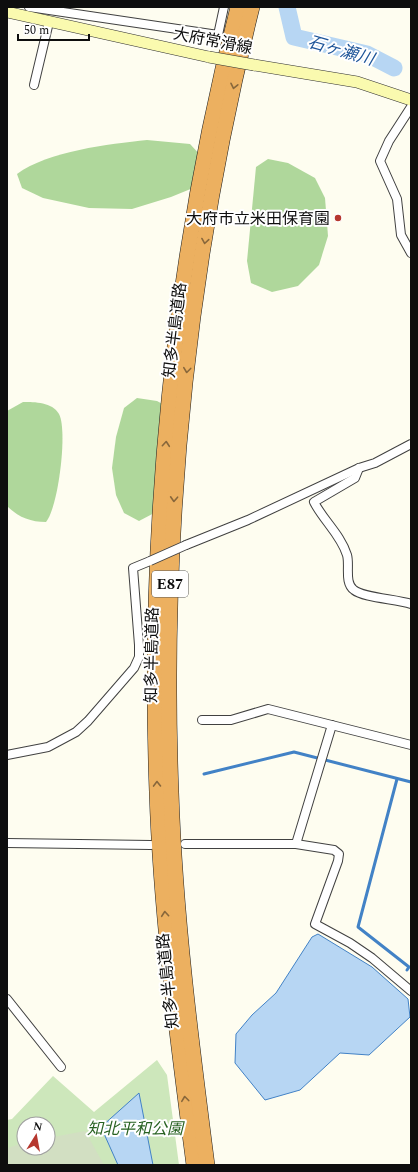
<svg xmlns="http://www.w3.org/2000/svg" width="418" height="1172" font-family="Spectral,'Noto Sans JP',serif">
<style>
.green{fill:#cde7bb;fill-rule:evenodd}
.forest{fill:#afd79b}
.cemetery{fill:#d2dfc2}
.water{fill:#b7d6f3;stroke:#4282c6}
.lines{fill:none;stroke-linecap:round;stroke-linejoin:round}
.stream{stroke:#4282c6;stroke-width:3}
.river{stroke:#b7d6f3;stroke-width:17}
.street-casing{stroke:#414141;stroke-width:10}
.secondary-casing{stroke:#303030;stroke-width:12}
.highway-casing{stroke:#1f1f1f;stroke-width:16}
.street{stroke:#fff;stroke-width:8}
.secondary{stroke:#fafaaf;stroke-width:11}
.highway{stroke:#ecb060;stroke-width:15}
.street-bridge-casing{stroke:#414141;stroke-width:10;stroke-linecap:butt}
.secondary-bridge-casing{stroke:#303030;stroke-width:12;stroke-linecap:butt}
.street-bridge{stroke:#fff;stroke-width:8}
.secondary-bridge{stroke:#fafaaf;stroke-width:11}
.oneway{stroke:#88673b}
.poi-dot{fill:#b6372e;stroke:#fff;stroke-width:1.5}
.labels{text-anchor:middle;stroke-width:4;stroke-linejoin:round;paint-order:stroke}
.shield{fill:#fff;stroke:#565656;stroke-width:1}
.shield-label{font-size:15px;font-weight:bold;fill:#0e0e0e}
.street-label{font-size:16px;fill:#0e0e0e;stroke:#fff}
.poi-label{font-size:16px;fill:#0e0e0e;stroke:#fff;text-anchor:end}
.park-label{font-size:16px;font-style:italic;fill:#286222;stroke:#fff}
.water-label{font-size:17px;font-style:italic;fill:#1e5599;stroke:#fff}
</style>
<rect width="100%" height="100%" fill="#fefdf0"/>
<!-- green -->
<path class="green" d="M157,1060L167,1075L179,1165H7V1120L12,1119L53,1076L94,1112ZM24,1124H48V1148H24Z"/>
<!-- forest -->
<g class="forest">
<path d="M147,140L190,144L202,157L193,188L171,197L132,209L89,208L43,198L22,188L17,174C48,151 109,144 147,140Z"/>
<polygon points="268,159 288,163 315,178 325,198 328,236 319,265 298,286 272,292 251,283 247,261 256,167"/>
<polygon points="137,398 157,401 186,417 158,511 139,521 124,513 116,495 112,468 116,437 124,408"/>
<path d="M23,402C35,402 52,402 59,414C68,431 58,508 46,522C30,522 18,517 7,506V411Z"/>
</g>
<!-- cemetery -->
<polygon class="cemetery" points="85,1131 104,1165 7,1165 7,1148 24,1143 24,1148 48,1148 48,1138"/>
<!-- water -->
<g class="water">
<polygon points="318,934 372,967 408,999 410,1017 369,1055 340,1053 300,1090 265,1100 235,1063 236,1034 252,1015 276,993 312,937"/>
<polygon points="139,1093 153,1165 118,1165 101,1127"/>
</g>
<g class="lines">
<!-- stream -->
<g class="stream">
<polyline points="204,774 294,752 411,782"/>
<polyline points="397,779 358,927 409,967 407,970"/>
</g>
<!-- river -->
<polyline class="river" points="287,7 294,37 367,54 394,68"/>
<defs>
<g id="street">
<polyline points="29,7 218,35 224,7"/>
<polyline points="34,85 49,22"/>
<polyline points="411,107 389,141 380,161 397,199 401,235 411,253"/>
<path d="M359,468L355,478L314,502C323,520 341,535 347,555C350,565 344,583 354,590C364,598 397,599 411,604"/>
<polyline points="186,545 248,520 359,468 375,463 411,444"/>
<polyline points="202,720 231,720 268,709 411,745"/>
<polyline points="7,755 48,747 76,732 88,721 134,668 139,657 139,645 133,568 150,561"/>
<polyline points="7,843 151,845"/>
<polyline points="185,844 296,844 334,850 339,854 338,861 315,924 350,943 372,958 411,991"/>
<polyline points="296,844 332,725"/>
<polyline points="7,999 61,1067"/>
</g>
<g id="secondary">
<polyline points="7,12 209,57"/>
<polyline points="254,65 357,82 411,100"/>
</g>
<g id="highway">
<path d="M194,1165C178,1041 161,917 157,792C147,532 173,259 238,7"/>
<path d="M207,1165C191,1041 175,917 171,792C161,528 188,263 252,7"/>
</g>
</defs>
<!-- street casing -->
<use href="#street" class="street-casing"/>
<!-- secondary casing -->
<use href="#secondary" class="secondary-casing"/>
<!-- highway casing -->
<use href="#highway" class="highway-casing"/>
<!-- street -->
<use href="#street" class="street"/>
<!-- secondary -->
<use href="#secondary" class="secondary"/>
<!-- highway -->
<use href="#highway" class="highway"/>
<defs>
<polyline id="street-bridge" points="150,561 186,545"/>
<polyline id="secondary-bridge" points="209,57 254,65"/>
</defs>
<!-- street-bridge casing -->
<use href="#street-bridge" class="street-bridge-casing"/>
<!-- secondary-bridge casing -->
<use href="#secondary-bridge" class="secondary-bridge-casing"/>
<!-- street-bridge -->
<use href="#street-bridge" class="street-bridge"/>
<!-- secondary-bridge -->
<use href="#secondary-bridge" class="secondary-bridge"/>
</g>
<!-- one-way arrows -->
<defs><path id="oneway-chevron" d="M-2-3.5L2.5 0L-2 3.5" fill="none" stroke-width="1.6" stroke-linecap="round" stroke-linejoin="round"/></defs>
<g class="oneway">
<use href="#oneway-chevron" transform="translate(234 86) rotate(102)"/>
<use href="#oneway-chevron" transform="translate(205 241) rotate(99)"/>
<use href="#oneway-chevron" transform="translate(187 370) rotate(97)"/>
<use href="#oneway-chevron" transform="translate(166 444) rotate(-85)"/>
<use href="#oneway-chevron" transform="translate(174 499) rotate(93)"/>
<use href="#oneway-chevron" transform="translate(157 784) rotate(-91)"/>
<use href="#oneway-chevron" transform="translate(165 914) rotate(-95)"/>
<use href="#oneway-chevron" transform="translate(185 1099) rotate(-97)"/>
</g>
<!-- markers -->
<circle class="poi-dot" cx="338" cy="218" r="4"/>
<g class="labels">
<!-- shield labels -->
<rect class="shield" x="152" y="571" width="36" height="26" rx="3"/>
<g class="shield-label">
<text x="170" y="589">E87</text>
</g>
<!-- street labels -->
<g class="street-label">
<text transform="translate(213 40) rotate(11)" y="6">大府常滑線</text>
<text transform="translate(174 330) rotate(-83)" y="6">知多半島道路</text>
<text transform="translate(151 655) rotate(-89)" y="6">知多半島道路</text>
<text transform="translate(167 981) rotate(-96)" y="6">知多半島道路</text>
</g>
<!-- poi labels -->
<g class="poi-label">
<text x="330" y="224">大府市立米田保育園</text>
</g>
<!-- park labels -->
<g class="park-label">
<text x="135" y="1134">知北平和公園</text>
</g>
<!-- water labels -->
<g class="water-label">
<text transform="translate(341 50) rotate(16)" y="6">石ヶ瀬川</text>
</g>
</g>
<!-- border -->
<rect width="418" height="1172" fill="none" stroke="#0e0e0e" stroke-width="16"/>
<!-- north arrow -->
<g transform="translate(36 1136) rotate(11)"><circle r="19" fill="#ffffff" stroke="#9f9f9f"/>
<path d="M0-3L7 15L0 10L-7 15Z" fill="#b6372e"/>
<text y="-6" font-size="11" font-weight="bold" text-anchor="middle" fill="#0e0e0e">N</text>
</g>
<!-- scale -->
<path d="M18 34v6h71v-6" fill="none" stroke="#0e0e0e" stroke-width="2"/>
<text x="24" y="34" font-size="12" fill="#0e0e0e" stroke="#ffffff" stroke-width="3" paint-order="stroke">50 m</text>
</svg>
